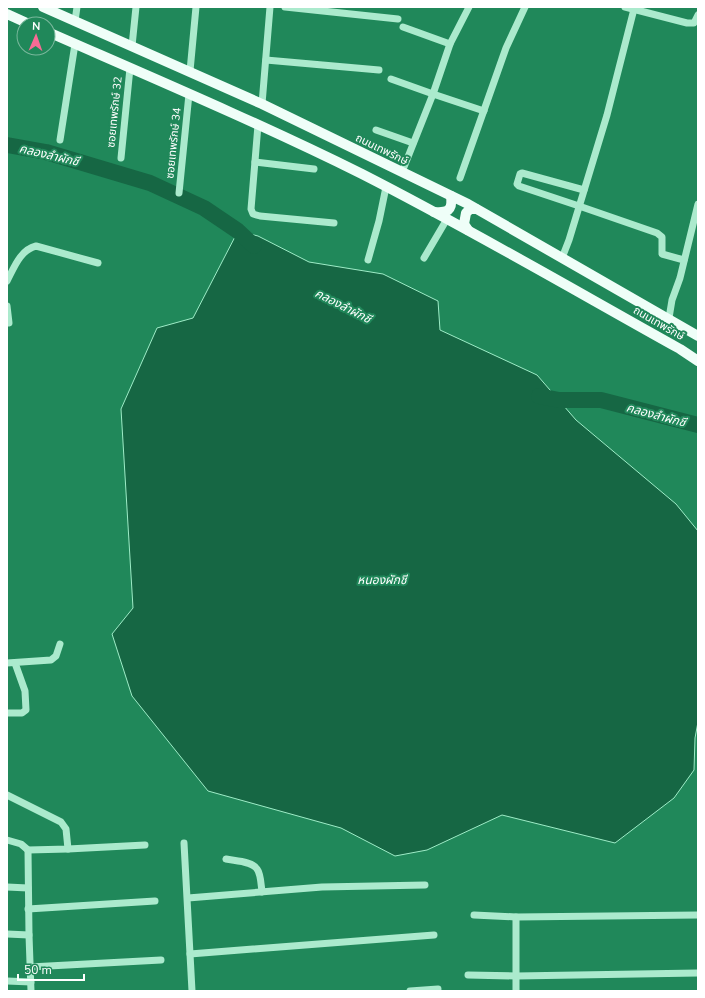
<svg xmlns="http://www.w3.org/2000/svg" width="705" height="998" font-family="'Nunito Sans','Noto Sans Thai',sans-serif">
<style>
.water{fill:#166744;stroke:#9eecc7}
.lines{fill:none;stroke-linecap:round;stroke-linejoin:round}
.river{stroke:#166744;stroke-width:16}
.minor{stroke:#abeacd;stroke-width:7}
.major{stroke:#effef8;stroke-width:10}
.labels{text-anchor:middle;stroke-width:4;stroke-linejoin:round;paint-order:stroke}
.street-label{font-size:11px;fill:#fff;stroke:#20885a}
.water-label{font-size:12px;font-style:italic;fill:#fff;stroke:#20885a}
</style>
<rect width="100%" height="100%" fill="#20885a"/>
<!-- water -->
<polygon class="water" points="238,231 258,236 309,262 383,274 438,301 440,330 537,375 576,420 676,504 698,531 698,722 695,738 694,770 674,798 615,843 502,815 427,850 395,856 341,828 208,791 132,696 112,634 133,608 121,409 157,328 193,318"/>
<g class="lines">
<!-- river -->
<g class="river">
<polyline points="7,145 46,152 150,183 204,208 238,231 254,246"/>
<polyline points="539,396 559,400 601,400 698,425"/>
</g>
<!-- minor -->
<g class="minor">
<polyline points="285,7 398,19"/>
<polyline points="625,7 687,23 694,23 698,15"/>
<polyline points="75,21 77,7"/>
<polyline points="403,27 450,44"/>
<polyline points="132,46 136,7"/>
<polyline points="266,60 379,70"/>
<polyline points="190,71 196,7"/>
<polyline points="391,79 433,94 484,111"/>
<polyline points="262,104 270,7"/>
<polyline points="258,125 251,209 253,214 260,216 334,223"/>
<polyline points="376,130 413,143"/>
<polyline points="60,140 75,44"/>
<polyline points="121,158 130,68"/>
<polyline points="255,162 314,169"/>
<polyline points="402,172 433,94 450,44 469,7"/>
<polyline points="460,178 506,48 525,7"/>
<polyline points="584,190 522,173 520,174 517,184 519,186 579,206 657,233 662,237 662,254 684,260"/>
<polyline points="179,193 189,94"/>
<polyline points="424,258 447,219"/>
<polyline points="562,258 569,240 607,115 634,9"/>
<polyline points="368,260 379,221 386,187"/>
<path d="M7,281C14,268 20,250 36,246L98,263"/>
<polyline points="7,306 9,323"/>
<polyline points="669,318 672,300 680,278 698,204"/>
<polyline points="7,663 51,660 56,656 60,644"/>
<polyline points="7,713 22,713 26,710 25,691 15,663"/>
<polyline points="7,795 61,822 66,829 68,849"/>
<polyline points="7,840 21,844 28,850 68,849 145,845"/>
<polyline points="184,843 192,991"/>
<polyline points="28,850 29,935 31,991"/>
<path d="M226,859C235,861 252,861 257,869C261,874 261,885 262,892"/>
<polyline points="7,887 28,888"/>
<polyline points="188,898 322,887 425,885"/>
<polyline points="28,909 155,901"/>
<polyline points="474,915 516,917 698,915"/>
<polyline points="7,934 29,935"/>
<polyline points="190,954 434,935"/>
<polyline points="30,967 161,960"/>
<polyline points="468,975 516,976 698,973"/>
<polyline points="7,981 31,982"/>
<polyline points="410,991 438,989"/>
<polyline points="516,991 516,917"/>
</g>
<!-- major -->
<g class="major">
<polyline points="43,7 262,104 468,204 698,336"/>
<polyline points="7,14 29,24"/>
<path d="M48,32C153,78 259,123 362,174C470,229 574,290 680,349L698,361"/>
<path d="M434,212C447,213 453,211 451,196"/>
<polyline points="468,230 464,224 466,213 470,209 476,209"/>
</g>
</g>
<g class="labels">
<!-- street labels -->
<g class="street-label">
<text transform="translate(114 112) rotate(-84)" y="4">ซอยเทพรักษ์ 32</text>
<text transform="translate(173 143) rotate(-84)" y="4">ซอยเทพรักษ์ 34</text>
<text transform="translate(382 149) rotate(26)" y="4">ถนนเทพรักษ์</text>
<text transform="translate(659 323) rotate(30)" y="4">ถนนเทพรักษ์</text>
</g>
<!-- water labels -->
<g class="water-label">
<text transform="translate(49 155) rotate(13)" y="4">คลองลำผักชี</text>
<text transform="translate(343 306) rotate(27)" y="4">คลองลำผักชี</text>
<text transform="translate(656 415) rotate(15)" y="4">คลองลำผักชี</text>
<text x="382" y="584">หนองผักชี</text>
</g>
</g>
<!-- border -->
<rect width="705" height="998" fill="none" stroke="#ffffff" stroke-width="16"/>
<!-- north arrow -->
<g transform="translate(36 36) rotate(2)"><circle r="19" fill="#20885a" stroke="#79b89c"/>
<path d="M0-3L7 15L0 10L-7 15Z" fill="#f86b95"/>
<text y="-6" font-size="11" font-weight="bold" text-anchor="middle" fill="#ffffff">N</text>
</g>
<!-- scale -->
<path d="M18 974v6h66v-6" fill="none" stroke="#ffffff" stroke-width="2"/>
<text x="24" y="974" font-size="12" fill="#ffffff" stroke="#20885a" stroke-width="3" paint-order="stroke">50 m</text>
</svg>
